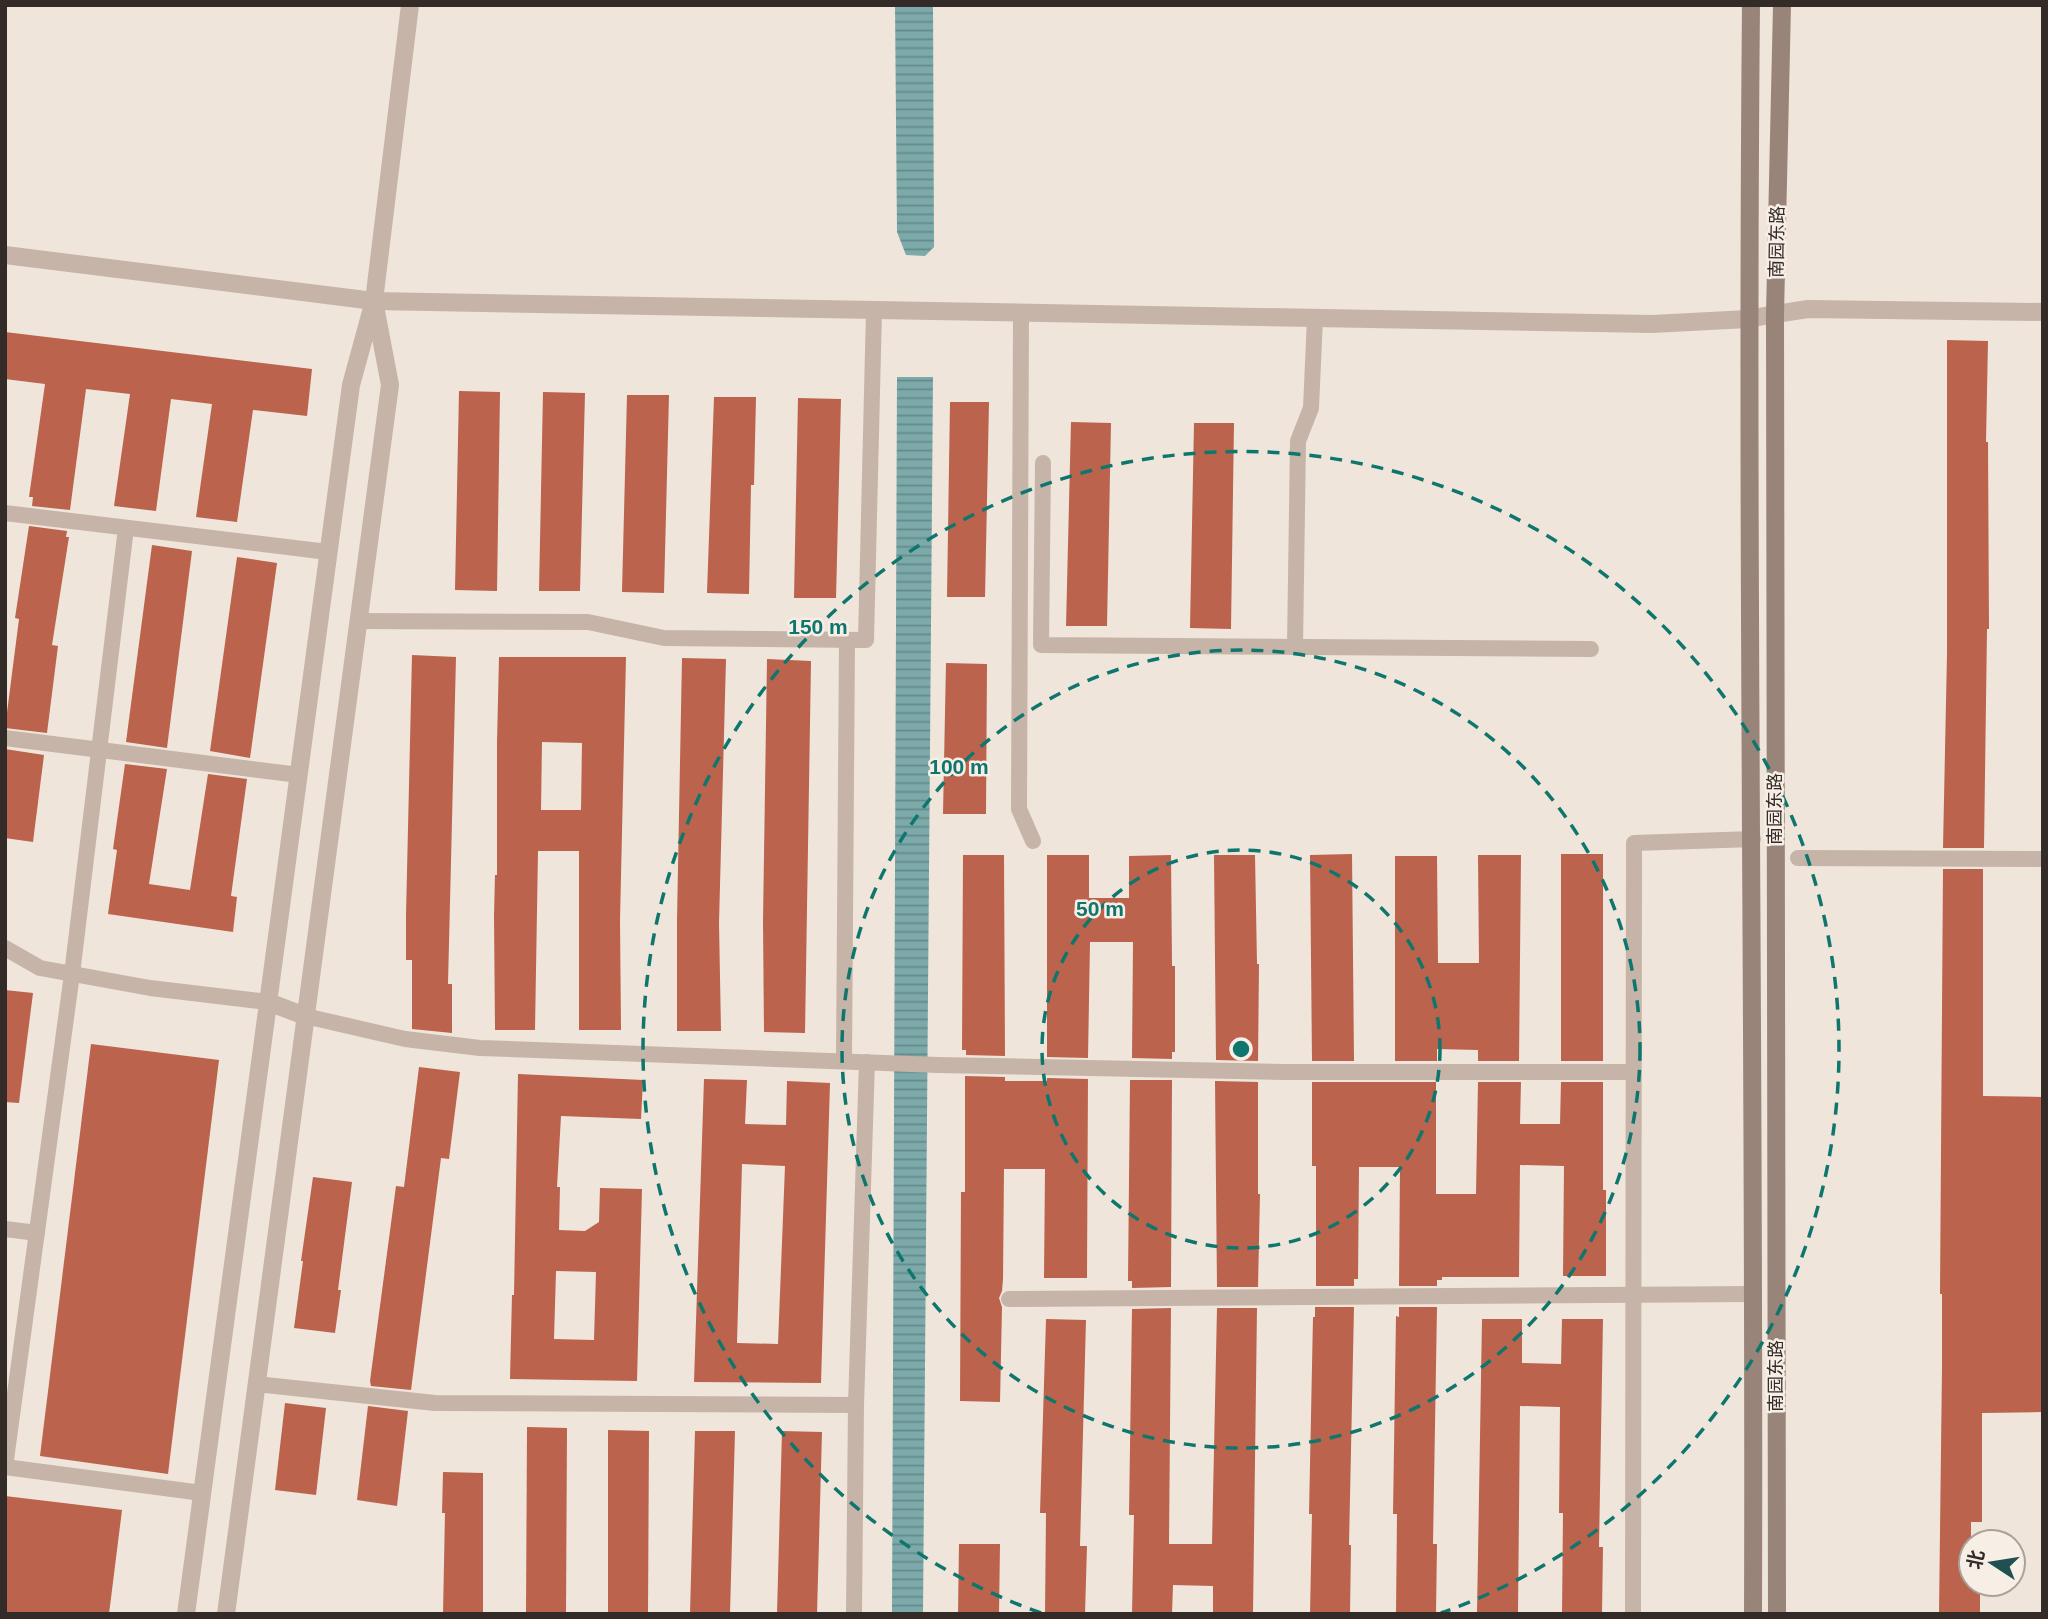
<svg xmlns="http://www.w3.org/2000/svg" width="2048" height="1619" font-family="Helvetica,'Noto Sans SC',sans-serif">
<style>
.water{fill:url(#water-rules)}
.building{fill:#bb634c;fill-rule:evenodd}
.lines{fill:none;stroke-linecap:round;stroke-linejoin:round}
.service{stroke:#c6b4a8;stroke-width:16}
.minor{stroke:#c6b4a8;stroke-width:18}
.tertiary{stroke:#c6b4a8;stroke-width:18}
.secondary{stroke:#998479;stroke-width:18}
.ring{fill:none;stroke:#0f766e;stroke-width:3.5;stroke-dasharray:12 9}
.labels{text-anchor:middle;stroke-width:5;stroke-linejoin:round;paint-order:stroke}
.street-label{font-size:18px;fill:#332b27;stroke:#f7efe6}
.centre{fill:#0f766e;stroke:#f7efe6;stroke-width:3.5}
.ring-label{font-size:21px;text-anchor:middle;font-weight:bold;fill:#0f766e;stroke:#f7efe6;stroke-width:5;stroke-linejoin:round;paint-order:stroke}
</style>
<defs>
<pattern id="water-rules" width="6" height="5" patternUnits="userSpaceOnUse" patternTransform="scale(1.75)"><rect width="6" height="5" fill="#7ca9aa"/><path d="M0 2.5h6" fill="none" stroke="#668a8a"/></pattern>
</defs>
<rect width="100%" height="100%" fill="#efe5da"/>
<!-- water -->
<g class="water">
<polygon points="895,5 933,5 934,247 925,256 906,255 897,232"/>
<polygon points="897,377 933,377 923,1614 892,1614"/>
</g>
<!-- building -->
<g class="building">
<polygon points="5,332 312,369 307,416 253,410 237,522 196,517 212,404 171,399 156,511 114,506 130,394 86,389 70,510 32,506 33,497 29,497 45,384 5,379"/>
<polygon points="1947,340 1988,341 1986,442 1988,442 1989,629 1987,629 1984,848 1943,848 1947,654"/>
<polygon points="459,391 500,392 497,591 455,590"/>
<polygon points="543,392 585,393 580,591 539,591"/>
<polygon points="627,395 669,395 664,593 622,592"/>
<polygon points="714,397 756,397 754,485 751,485 749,594 707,593"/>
<polygon points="798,398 841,399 836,598 794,598"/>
<polygon points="950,402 989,402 985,597 947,597"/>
<polygon points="1071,422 1111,423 1107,626 1066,626"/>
<polygon points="1194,423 1234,423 1231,629 1190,628"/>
<polygon points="29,526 67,531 66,537 69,537 52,645 58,646 47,733 5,728 19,619 15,618"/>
<polygon points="152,545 192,551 167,748 126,742"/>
<polygon points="237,557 277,563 250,758 210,751"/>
<polygon points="412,655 456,657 448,984 452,984 452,1033 412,1029 412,960 406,960 406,915"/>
<path d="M499,657H626L620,920L621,1030H579V851H538L535,1030H495L494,916L495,875H497V743ZM542,742L582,743L581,810H541Z"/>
<polygon points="682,658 726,659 719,923 721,1031 677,1031 677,920"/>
<polygon points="767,659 811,661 805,1033 764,1032 763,921"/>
<polygon points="946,663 987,664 986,814 943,814"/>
<polygon points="5,749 44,755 33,842 5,838"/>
<polygon points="125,764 167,769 149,884 190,890 208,774 247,779 231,896 237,897 233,932 108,914 117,850 113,849"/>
<polygon points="1352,854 1354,1061 1312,1061 1310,855"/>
<rect x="1561" y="854" width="42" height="207"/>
<polygon points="963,855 1004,855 1005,1056 966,1055 966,1050 962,1050"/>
<polygon points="1047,855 1089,855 1089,898 1129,898 1129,856 1171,855 1172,966 1175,966 1175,1052 1172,1052 1172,1059 1132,1058 1133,942 1090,942 1088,1058 1047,1057"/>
<polygon points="1214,855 1255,855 1257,964 1259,964 1258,1061 1216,1060"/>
<polygon points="1478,855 1521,855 1519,1061 1478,1061 1478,1050 1437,1049 1437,1061 1395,1061 1395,856 1437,856 1438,963 1479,963"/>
<polygon points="1943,869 1983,869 1983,1096 2043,1097 2043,1412 1982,1413 1982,1522 1971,1522 1971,1584 1980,1584 1980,1614 1939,1614 1942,1368 1942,1294 1940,1294"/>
<polygon points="5,990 33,993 19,1103 5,1102"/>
<polygon points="91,1044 219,1060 168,1474 40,1456"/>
<polygon points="419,1067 460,1072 449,1159 441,1158 411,1390 371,1386 370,1381 396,1186 404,1187"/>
<path d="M518,1074L643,1080L641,1119L561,1116L557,1187H560L559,1230L585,1231L599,1222L600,1188L642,1189L637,1381L510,1379L512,1295H514ZM556,1271L596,1272L594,1340L554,1339Z"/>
<polygon points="965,1076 1005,1077 1005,1081 1047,1081 1047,1078 1088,1079 1087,1278 1044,1278 1045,1169 1004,1169 1003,1279 1002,1291 999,1298 1002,1307 1000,1402 960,1401 961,1192 965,1192"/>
<path d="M704,1079L747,1080L745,1124L786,1125L787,1081L830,1083L821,1383L694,1382ZM742,1164L785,1166L778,1344L737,1343Z"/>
<polygon points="1130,1080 1172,1080 1171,1287 1132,1288 1132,1281 1128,1281"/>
<polygon points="1215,1081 1258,1082 1258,1194 1260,1194 1258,1287 1217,1287"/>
<polygon points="1312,1082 1436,1082 1436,1194 1476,1194 1478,1082 1521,1082 1520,1124 1560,1124 1561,1082 1603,1082 1603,1190 1606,1190 1606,1276 1563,1276 1564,1166 1520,1165 1519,1277 1442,1277 1442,1280 1437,1280 1437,1286 1399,1286 1400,1167 1359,1167 1358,1279 1354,1279 1354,1286 1316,1286 1316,1166 1312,1166"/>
<polygon points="313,1177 352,1182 338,1290 341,1290 335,1333 294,1328 303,1261 301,1261"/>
<polygon points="1315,1307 1354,1307 1349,1545 1351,1545 1350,1614 1310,1614 1312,1514 1309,1514 1313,1317 1315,1317"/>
<polygon points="1399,1307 1437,1307 1433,1544 1437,1544 1436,1614 1396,1614 1397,1514 1393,1514 1396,1316 1399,1317"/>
<polygon points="1171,1308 1169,1544 1212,1544 1217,1308 1257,1308 1253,1614 1213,1614 1213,1586 1173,1585 1172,1614 1132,1614 1134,1515 1129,1515 1132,1309"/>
<polygon points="1046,1319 1086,1320 1080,1546 1087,1546 1085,1614 1045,1614 1046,1513 1040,1513"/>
<polygon points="1482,1319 1522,1319 1522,1363 1561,1364 1562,1319 1603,1319 1599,1547 1603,1547 1602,1614 1562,1614 1563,1513 1559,1513 1560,1407 1520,1406 1518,1614 1477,1614"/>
<polygon points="285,1403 326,1408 316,1495 275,1490"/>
<polygon points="368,1406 408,1411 397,1506 357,1500"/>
<polygon points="527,1427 567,1428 566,1614 526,1614"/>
<polygon points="608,1430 649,1431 648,1614 608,1614"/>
<polygon points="695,1431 735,1431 730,1614 690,1614"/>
<polygon points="782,1431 822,1432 817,1614 777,1614"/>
<polygon points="443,1472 483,1473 483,1614 443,1614 445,1513 442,1513"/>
<polygon points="5,1496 122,1510 109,1614 5,1614"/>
<polygon points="959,1544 1000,1544 999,1614 958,1614"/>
</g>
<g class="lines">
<!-- service -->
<g class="service">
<polyline points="1021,313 1019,809 1033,841"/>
<polyline points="1043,463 1041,645 1591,649"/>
<polyline points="5,513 328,552"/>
<polyline points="358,621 588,622 664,638 866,640 874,310"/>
<polyline points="1295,647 1298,441 1311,408 1315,318"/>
<polyline points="5,738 299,775"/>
<polyline points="1798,858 2043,859"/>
<polyline points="5,948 40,968 150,988 268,1002"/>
<polyline points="305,1016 405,1039 480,1048 938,1065 1285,1072 1634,1072"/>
<polyline points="844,1060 847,640"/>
<polyline points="5,1229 37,1233"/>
<polyline points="1009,1299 1754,1294"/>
<polyline points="256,1384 435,1403 856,1405 867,1062"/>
<polyline points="5,1467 72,974 126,528"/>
<polyline points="5,1467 202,1493"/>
<polyline points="854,1614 856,1405"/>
<polyline points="1633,1614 1634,843 1753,839"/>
</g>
<!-- minor -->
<polyline class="minor" points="1775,314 1808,309 2043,312"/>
<!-- tertiary -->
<g class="tertiary">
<polyline points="5,255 374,301 1652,324 1748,319 1775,314"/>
<polyline points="374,301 410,5"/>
<polyline points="268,1002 305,1016"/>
<polyline points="186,1614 351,385 374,301 390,385 226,1614"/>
</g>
<!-- secondary -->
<g class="secondary">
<path d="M1751,5C1746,541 1755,1078 1753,1614"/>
<polyline points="1777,1614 1775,314 1782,5"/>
</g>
</g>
<!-- distance rings -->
<g class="ring">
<circle cx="1241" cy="1049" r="199"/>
<circle cx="1241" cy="1049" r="399"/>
<path d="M1041 1613A598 598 0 1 1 1441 1613"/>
</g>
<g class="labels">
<!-- street labels -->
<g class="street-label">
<text transform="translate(1777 242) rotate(-89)" y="6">南园东路</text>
<text transform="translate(1775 809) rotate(-90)" y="6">南园东路</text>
<text transform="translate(1776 1376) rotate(-90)" y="6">南园东路</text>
</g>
</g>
<circle cx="1241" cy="1049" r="10" class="centre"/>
<g class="ring-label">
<text x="818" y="634">150 m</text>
<text x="959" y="774">100 m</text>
<text x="1100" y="916">50 m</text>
</g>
<!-- border -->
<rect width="2048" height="1619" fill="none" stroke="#332b27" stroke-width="14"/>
<!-- north arrow -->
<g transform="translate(1992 1563) rotate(282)"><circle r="33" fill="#f7efe6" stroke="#a9a19a" stroke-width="2"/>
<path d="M0-5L12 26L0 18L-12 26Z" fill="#205051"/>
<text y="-10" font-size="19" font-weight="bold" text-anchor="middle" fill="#332b27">北</text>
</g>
</svg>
